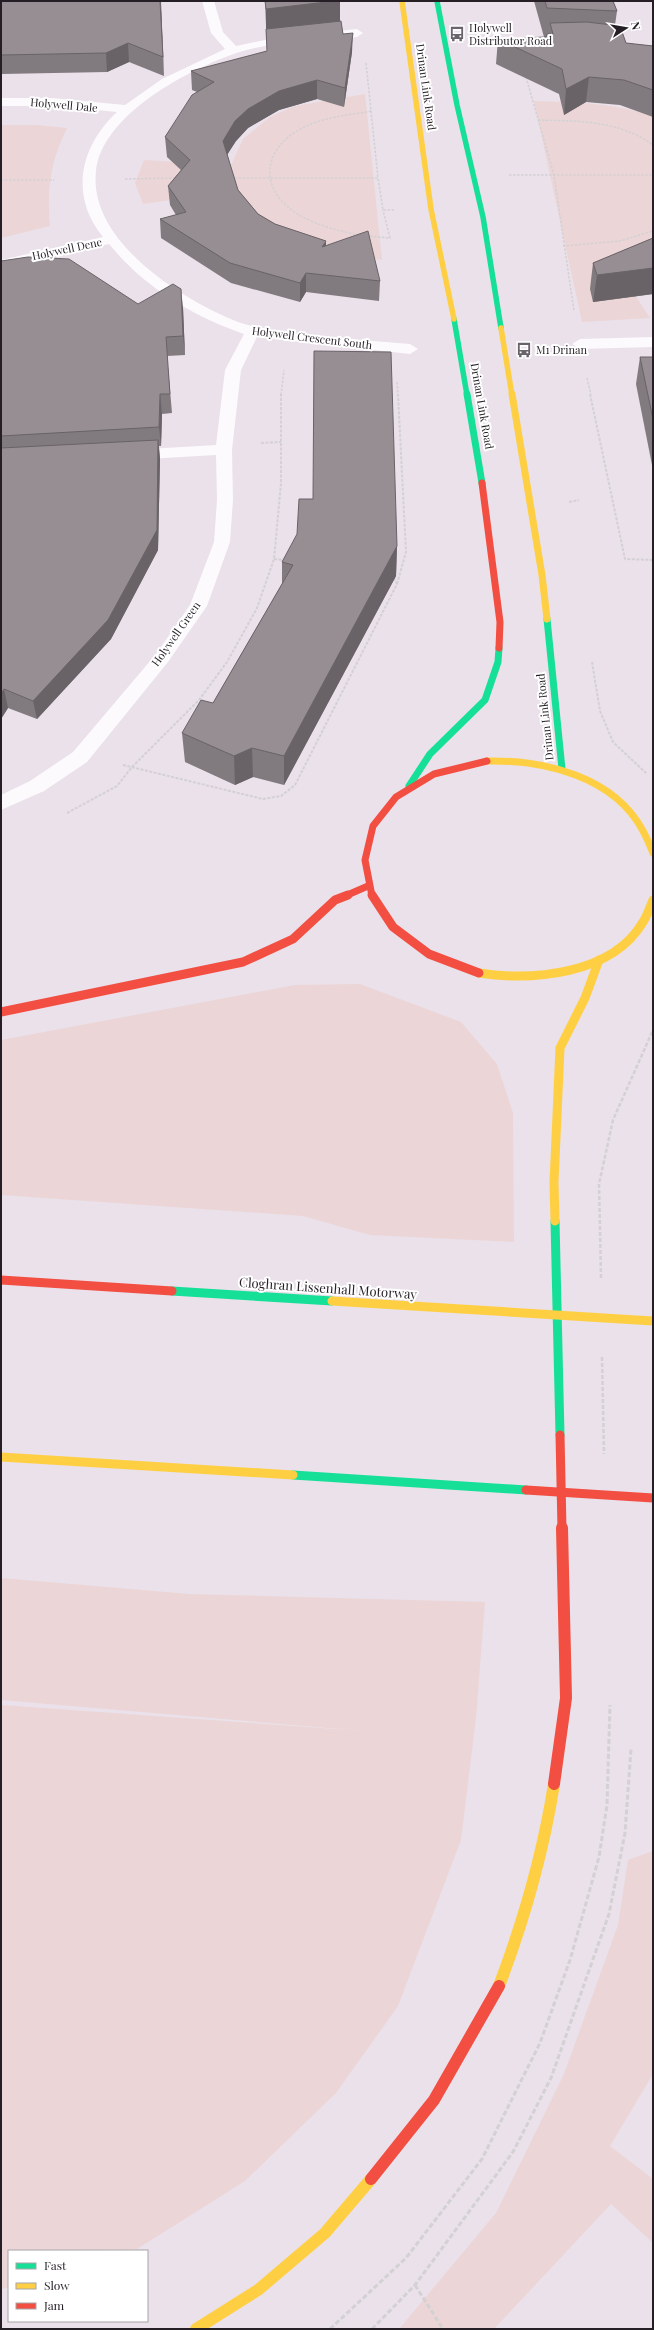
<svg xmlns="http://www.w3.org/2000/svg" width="654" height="2330" font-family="'Playfair Display',serif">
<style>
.green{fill:#ecd5d6}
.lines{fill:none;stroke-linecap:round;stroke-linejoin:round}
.path-far3{stroke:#d3d1d3;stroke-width:1.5;stroke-dasharray:2.5 1.5;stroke-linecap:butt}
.path-far2{stroke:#d3d1d3;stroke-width:2;stroke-dasharray:3 1.5;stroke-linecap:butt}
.path-far1{stroke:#d3d1d3;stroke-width:2.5;stroke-dasharray:4 2;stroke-linecap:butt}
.path{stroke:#d3d1d3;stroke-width:3;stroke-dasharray:5 2.5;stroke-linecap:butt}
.street{fill:#fcfafc;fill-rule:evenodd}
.fast-far2{stroke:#16e098;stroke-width:5.5}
.fast-far1{stroke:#16e098;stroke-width:7}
.fast{stroke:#16e098;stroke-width:9}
.slow-far3{stroke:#ffcf43;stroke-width:5.5}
.slow-far2{stroke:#ffcf43;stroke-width:7}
.slow-far1{stroke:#ffcf43;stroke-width:9}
.slow{stroke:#ffcf43;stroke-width:12}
.jam-far2{stroke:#f24e42;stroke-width:7}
.jam-far1{stroke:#f24e42;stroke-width:9}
.jam{stroke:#f24e42;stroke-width:12}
.wall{fill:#817a7e}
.shaded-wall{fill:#696367}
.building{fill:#968e93;stroke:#696367}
.labels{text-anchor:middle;stroke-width:4;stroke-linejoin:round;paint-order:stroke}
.far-poi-label{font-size:11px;fill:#251f25;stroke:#fff;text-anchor:start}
.far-street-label{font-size:11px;fill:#251f25;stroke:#fff}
.street-label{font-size:13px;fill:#251f25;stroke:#fff}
</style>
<rect width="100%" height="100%" fill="#eae1ea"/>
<!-- green -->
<g class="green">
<polygon points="365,94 382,260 314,250 285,242 235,191 143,204 135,183 144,160 231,165 243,139 270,117 295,106"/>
<path d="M534,101C575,102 613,103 653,116V261L629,286L650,318L582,322Z"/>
<path d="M1,125H36L67,128C50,163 47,188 50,226L1,238Z"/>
<polygon points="360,984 461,1022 497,1064 513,1113 514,1242 370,1235 303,1216 1,1195 1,1040 295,985"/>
<polygon points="1,1578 189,1594 485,1602 476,1718 461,1840 398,2006 336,2093 245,2181 137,2249 9,2251 9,2288 1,2289 1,1705 363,1731 1,1700"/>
<polygon points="653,1851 653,2074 610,2146 653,2179 653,2243 611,2204 494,2329 399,2329 496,2213 564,2074 618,1925 628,1860"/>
</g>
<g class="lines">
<!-- path-far3 -->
<g class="path-far3">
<polyline points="366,63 378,178"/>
<polyline points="526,77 554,175 574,311"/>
<path d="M538,120C579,121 618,120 653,145"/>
<polyline points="509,175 653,175"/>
<polyline points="231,178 378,178 383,210 394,210"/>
<polyline points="125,179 176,178"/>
<polyline points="1,180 54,180"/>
<path d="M359,235C339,231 319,226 301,216C258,192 260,149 304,127C325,117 349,115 372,111"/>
<polyline points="366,236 390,238 383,210"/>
<polyline points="563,246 620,241 653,231"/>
<polyline points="587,378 591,395"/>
<polyline points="397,382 398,395"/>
<polyline points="281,395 284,370"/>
</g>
<!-- path-far2 -->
<g class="path-far2">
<polyline points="590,394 625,559 653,560"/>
<polyline points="261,443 281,442"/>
<polyline points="569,502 579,500"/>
<polyline points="274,559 285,560"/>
<polyline points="397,584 406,552 398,394"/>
<polyline points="592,662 600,711 613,742 646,773"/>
<polyline points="123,765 263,799 281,796 295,785 397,584 393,577"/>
<polyline points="67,813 117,786 132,767 199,700 227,662 257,608 274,559 281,483 281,394"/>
</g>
<!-- path-far1 -->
<g class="path-far1">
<polyline points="601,1278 599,1184 613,1120 653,1030"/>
<polyline points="602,1357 604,1454"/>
</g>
<!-- path -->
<g class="path">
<polyline points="415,2285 443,2329"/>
<polyline points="330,2329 406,2258 482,2159 540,2043 570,1960 599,1857 607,1805 610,1705"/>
<polyline points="372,2329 415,2285 513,2152 551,2078 609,1914 625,1833 631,1749"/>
</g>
<!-- street -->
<g class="street">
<path d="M202,1H214L223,32L236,46L279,37L357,29L363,33L357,37C316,41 269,41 231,55C184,72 102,116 96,171C88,241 182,300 238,322C259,329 279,331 300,334C337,338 373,341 410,344L418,349L410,354L257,337L241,370L232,450L233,500L230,542L207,606L168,662L87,762L44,791L1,810V795L30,781L73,752L156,654L190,605L214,542L217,500L216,455L130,460L124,458L122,455L124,452L130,450L216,445L225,370L244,334C192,316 144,287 109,244L1,268V260L103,237C69,196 80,146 117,112L52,106H1V98H52L125,105L162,79L225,49L211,33Z"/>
<polygon points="653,337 653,347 580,349 572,344 580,339"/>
</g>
<!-- fast-far2 -->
<g class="fast-far2">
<polyline points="437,1 457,105 483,217 501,328"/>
<polyline points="454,319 467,395"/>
</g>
<!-- fast-far1 -->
<g class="fast-far1">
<polyline points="467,394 482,483"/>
<polyline points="547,619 562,769"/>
<polyline points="409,786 430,754 485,700 498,662 499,648"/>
</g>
<!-- fast -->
<g class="fast">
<polyline points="555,1221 560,1435"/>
<polyline points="172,1291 332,1301"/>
<polyline points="293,1475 526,1490"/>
</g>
<!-- slow-far3 -->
<g class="slow-far3">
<polyline points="402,1 431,209 454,319"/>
<polyline points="501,328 512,395"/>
</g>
<!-- slow-far2 -->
<g class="slow-far2">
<polyline points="512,394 542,575 547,619"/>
<path d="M487,761C544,760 614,776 643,831C647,838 650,846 653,853"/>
</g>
<!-- slow-far1 -->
<g class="slow-far1">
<path d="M479,973C532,981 612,975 643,922C647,916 650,907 653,900"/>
<polyline points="555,1221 554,1182 560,1048 585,998 599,960"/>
<polyline points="332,1301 653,1321"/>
<polyline points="1,1457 293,1475"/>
</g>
<!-- slow -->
<g class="slow">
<path d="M499,1986C524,1920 543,1854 554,1784"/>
<polyline points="196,2329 258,2290 325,2233 371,2179"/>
</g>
<!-- jam-far2 -->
<g class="jam-far2">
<polyline points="482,483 500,622 499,648"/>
<polyline points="345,896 368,886"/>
<polyline points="372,896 365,860 373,826 396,797 434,774 487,761"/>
</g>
<!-- jam-far1 -->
<g class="jam-far1">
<polyline points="372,895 393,927 429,954 479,973"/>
<polyline points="1,1012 243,962 293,939 335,900 348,895"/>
<polyline points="1,1280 172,1291"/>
<polyline points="560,1435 562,1529"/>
<polyline points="526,1490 653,1498"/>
</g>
<!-- jam -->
<g class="jam">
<polyline points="554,1784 566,1698 562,1528"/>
<polyline points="371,2179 434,2100 499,1986"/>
</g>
</g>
<!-- wall -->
<g class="wall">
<polygon points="1,1 161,10 164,76 129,62 107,72 1,74"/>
<polygon points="265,1 340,1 340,21 343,34 352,52 344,107 317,99 279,110 248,128 236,141 227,154 238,190 258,214 275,224 326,246 380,281 379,301 306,292 300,302 231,283 161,238 160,219 176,215 170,205 168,186 181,170 167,157 165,137 197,92 192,90 191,71 267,51"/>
<polygon points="534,1 613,1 617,11 615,25 626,43 653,46 653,117 620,105 586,102 564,115 559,94 496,64 498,39 544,37"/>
<polygon points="653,238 653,294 593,302 590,289 593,263"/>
<polygon points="1,261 138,304 183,308 185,355 167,356 172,413 162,414 161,446 159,446 160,459 158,550 111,639 37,719 8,708 1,719"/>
<polygon points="640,357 653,357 653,470 636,384"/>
<polygon points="397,546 396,576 284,785 253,777 235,785 185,762 182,733 213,703 282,584 282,562"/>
</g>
<!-- shaded-wall -->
<g class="shaded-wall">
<polygon points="160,1 161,1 164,76 163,57"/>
<polygon points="335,1 340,1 340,29 266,38 266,9"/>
<polygon points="353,33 352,52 344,107 345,88"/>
<polygon points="128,43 129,62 107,72 106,53"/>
<polygon points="589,77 586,102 564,115 566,89"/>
<polygon points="317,80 317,99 279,110 248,128 236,141 224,160 223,141 235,121 248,109 279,91"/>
<polygon points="326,241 326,260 322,247"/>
<polygon points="653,268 653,294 593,302 597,275"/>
<polygon points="306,273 306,292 300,302 300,283"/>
<polygon points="181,289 183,308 185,355 183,336"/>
<polygon points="160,394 162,414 161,446 159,427"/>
<polygon points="158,440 160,459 158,550 111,639 37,719 33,701"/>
<polygon points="397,546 396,576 284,785 284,756"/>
<polygon points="4,689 8,708 1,719 1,694"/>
<polygon points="252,748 253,777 235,785 234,756"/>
</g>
<!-- building -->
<g class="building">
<polygon points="1,1 160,1 163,57 128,43 106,53 1,55"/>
<polygon points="265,1 335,1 266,9"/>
<polygon points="545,1 613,1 617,11 547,8"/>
<polygon points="341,21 343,34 353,33 345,88 317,80 279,91 248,109 235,121 223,141 238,190 258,214 275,224 326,241 322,247 368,231 380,281 306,273 300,283 230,263 160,219 186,212 168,186 190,160 165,137 192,95 214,82 191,71 267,51 266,29"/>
<polygon points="587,22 620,26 626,43 653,46 653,90 624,80 589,77 566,89 562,69 498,39 546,37 547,34 553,34 550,23"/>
<polygon points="653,238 653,268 597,275 593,263"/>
<polygon points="28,257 69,259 138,304 173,284 181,289 183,336 166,337 170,394 160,394 159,427 1,436 1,261"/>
<polygon points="314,351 391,352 397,546 284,756 252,748 234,756 182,733 201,700 213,703 293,565 282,562 297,534 299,499 313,499"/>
<polygon points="640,357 653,357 653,419"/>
<polygon points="158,440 157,530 108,620 33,701 4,689 1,694 1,448"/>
</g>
<!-- icons -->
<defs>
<symbol id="bus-bare" viewBox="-9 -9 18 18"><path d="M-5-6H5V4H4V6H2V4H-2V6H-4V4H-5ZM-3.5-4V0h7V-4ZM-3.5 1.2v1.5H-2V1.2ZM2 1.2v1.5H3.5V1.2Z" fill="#6a636a" stroke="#fff" stroke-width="2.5" paint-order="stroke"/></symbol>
</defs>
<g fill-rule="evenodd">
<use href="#bus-bare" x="446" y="23" width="22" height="22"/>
<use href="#bus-bare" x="513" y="339" width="22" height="22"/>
</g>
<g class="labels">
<!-- far-poi labels -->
<g class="far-poi-label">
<text x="469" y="32">Holywell<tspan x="469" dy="13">Distributor Road</tspan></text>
<text x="536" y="354">M1 Drinan</text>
</g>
<!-- far-street labels -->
<g class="far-street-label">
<text transform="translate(426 87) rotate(82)" y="4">Drinan Link Road</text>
<text transform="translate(64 105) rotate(5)" y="4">Holywell Dale</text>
<text transform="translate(67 249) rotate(-12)" y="4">Holywell Dene</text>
<text transform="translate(312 338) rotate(7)" y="4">Holywell Crescent South</text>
<text transform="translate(482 406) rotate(80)" y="4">Drinan Link Road</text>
<text transform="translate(176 634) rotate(-55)" y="4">Holywell Green</text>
<text transform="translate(545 717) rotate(-96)" y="4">Drinan Link Road</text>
</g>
<!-- street labels -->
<g class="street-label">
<text transform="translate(328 1288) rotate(4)" y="5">Cloghran Lissenhall Motorway</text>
</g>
</g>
<!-- border -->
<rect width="654" height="2330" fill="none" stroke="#251f25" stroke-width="4"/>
<!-- legend -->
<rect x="8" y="2250" width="140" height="72" fill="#ffffff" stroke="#a8a5a8"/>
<rect x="16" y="2263" width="20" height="6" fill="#16e098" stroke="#a8a5a8"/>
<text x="44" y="2270" font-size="12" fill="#251f25">Fast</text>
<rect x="16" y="2283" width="20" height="6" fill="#ffcf43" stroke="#a8a5a8"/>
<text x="44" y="2290" font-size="12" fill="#251f25">Slow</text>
<rect x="16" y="2303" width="20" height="6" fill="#f24e42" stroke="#a8a5a8"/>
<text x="44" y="2310" font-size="12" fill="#251f25">Jam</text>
<!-- north arrow -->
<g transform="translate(626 28) rotate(78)" stroke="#ffffff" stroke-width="3" paint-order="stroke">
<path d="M0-3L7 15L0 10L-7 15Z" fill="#251f25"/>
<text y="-6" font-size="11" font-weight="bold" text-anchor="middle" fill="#251f25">N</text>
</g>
</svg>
